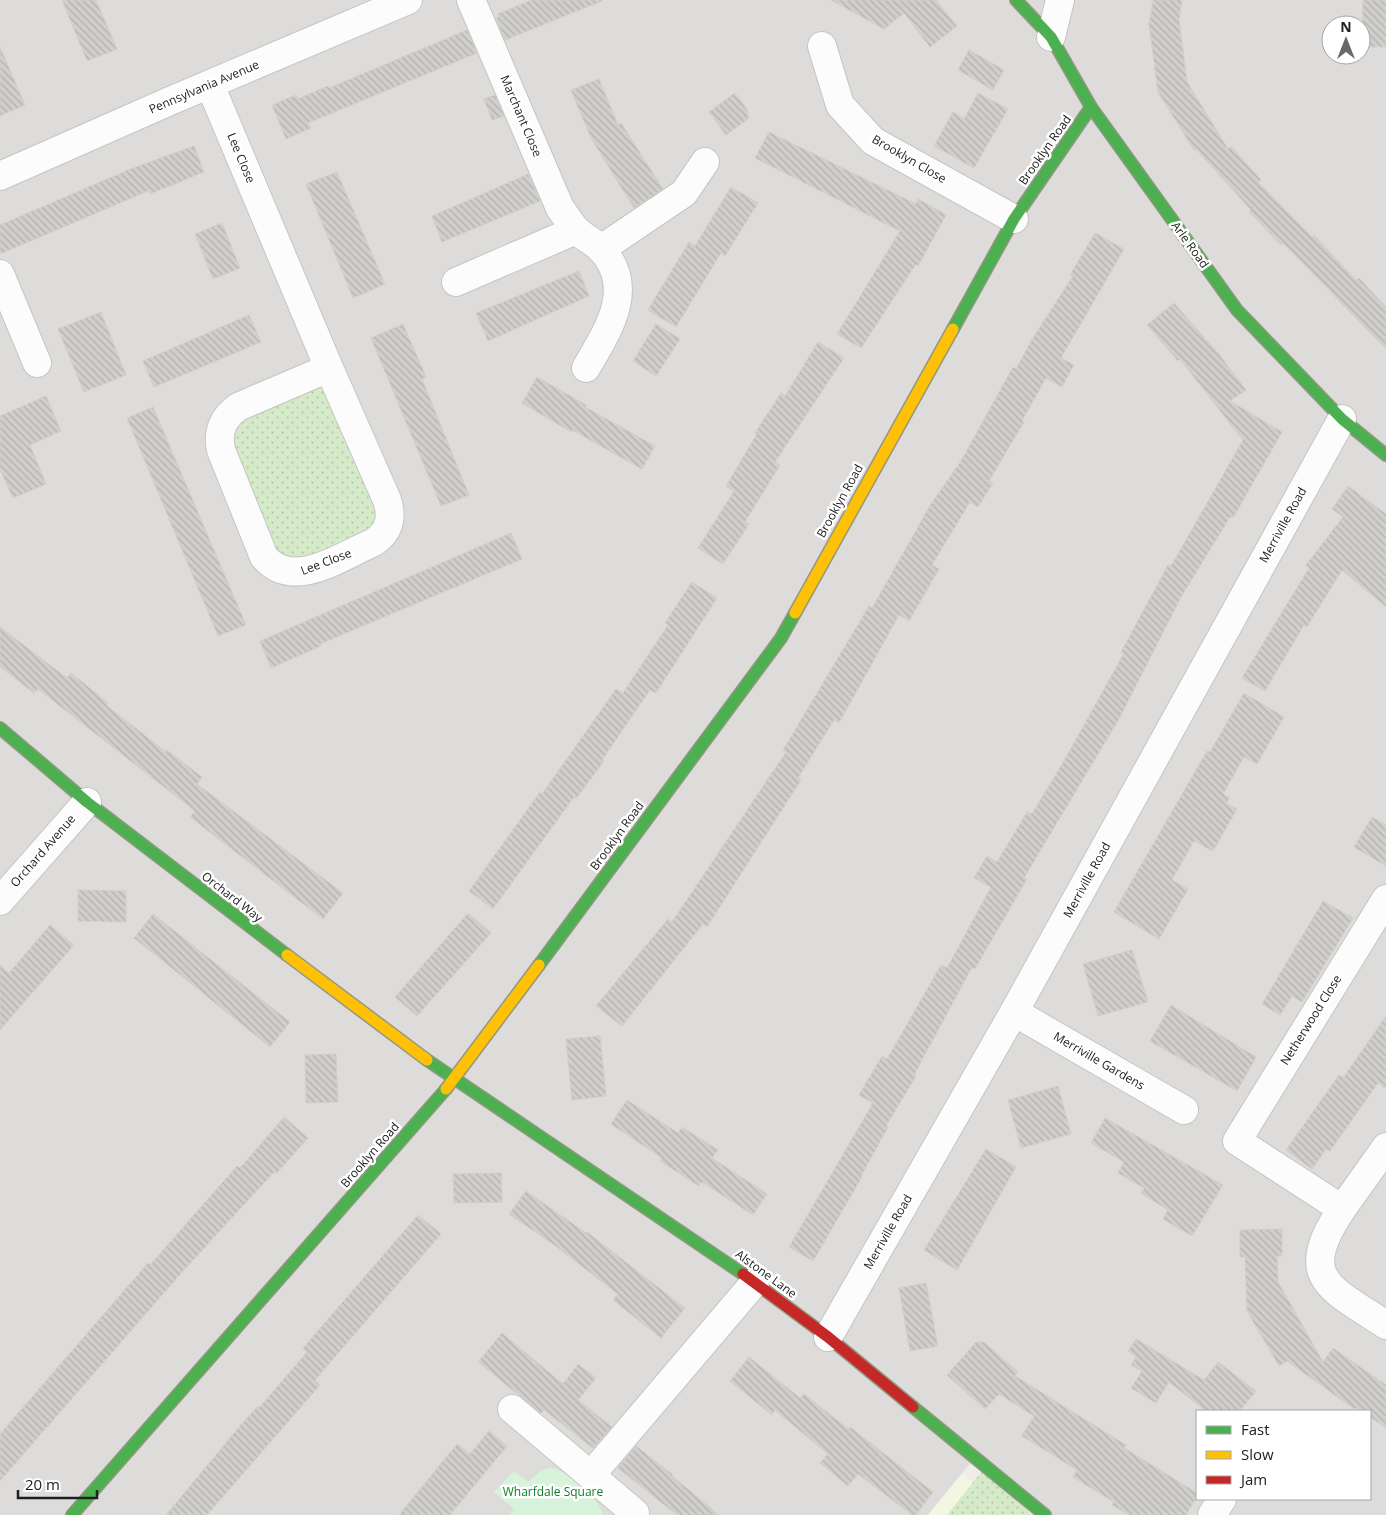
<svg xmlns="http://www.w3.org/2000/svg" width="1386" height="1515" font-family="'Open Sans',sans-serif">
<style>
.residential{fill:#dddcda;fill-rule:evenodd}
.education{fill:#f4f6e4}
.grass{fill:url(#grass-dots)}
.park{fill:#d7f3dc}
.building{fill:url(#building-back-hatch);stroke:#d1cfca}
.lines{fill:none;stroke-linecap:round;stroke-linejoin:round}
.street-casing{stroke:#c5c5c3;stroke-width:30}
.fast-casing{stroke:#929880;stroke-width:14}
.slow-casing{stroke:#929880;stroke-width:14}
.jam-casing{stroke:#929880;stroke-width:14}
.street{stroke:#fcfcfc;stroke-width:28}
.fast{stroke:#4caf50;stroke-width:11}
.slow{stroke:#ffc107;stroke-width:11}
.jam{stroke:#c62828;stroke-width:11}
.labels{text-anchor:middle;stroke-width:5;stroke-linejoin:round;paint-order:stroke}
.street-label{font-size:12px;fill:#202020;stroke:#fff}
.park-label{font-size:12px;fill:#0f7d2b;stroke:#fff}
</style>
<defs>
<pattern id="grass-dots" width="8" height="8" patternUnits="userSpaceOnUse" patternTransform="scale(1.25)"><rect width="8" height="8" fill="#d5eac8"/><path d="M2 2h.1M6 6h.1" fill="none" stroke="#b7c8ac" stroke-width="1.8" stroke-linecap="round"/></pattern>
<pattern id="building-back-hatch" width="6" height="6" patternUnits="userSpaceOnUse" patternTransform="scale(1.25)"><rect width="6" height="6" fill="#d1cfcb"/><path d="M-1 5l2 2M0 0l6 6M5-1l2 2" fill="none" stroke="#b3b1ae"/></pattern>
</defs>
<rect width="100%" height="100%" fill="#eeede8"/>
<!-- residential -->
<path class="residential" d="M0,0H1386V1515H1045L975,1457L928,1515H0ZM1331,25H1361V55H1331ZM1197,1411H1370V1499H1197Z"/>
<!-- education -->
<polygon class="education" points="962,1474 1014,1515 928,1515"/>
<!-- grass -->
<g class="grass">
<polygon points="329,368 389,523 285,572 220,431"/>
<polygon points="986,1466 1032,1515 947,1515"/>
</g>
<!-- park -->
<path class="park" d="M552,1468C567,1471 600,1499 603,1515H510L514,1509L494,1492L514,1471L528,1482L542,1470Z"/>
<!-- building -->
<g class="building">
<polygon points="62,0 96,0 117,49 87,61"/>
<polygon points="531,0 602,0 602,1 505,40 496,18 499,17 498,14"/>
<polygon points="831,0 936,0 957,26 930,47 904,13 884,29"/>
<polygon points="1153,0 1182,0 1179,20 1187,82 1228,149 1231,146 1261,180 1258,182 1312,237 1314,235 1356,280 1359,278 1386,307 1386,349 1283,243 1281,245 1249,212 1251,210 1196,149 1194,150 1158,92 1149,24"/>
<polygon points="1363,0 1386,0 1386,47 1362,47"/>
<polygon points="467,30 477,53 308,123 311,128 286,139 272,105 296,95 298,99 328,86 329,88"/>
<polygon points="0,47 25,105 0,116"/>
<polygon points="969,50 1004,70 993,90 958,70"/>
<polygon points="599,79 618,125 621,123 663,189 634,208 591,138 571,90"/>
<polygon points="735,93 748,111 748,119 726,135 709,112"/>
<polygon points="978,93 1008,109 974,168 934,146 953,112 964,119"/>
<polygon points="495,95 504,116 492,120 484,99"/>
<polygon points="769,132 916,204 918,199 946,215 918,266 916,264 861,348 837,334 900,231 755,158"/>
<polygon points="194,146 204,172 150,194 148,191 0,254 0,225 128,170"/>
<polygon points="337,172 385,284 353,298 306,184"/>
<polygon points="528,174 540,201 442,242 432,216"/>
<polygon points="731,187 758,203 725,256 721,253 676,327 648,310 689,242 695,246"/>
<polygon points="222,223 240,268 213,279 195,234"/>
<polygon points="1095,233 1124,249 1061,358 1074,365 1062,387 1046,378 1022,421 1024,422 989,481 993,483 978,507 970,502 932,565 939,569 909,621 899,615 839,723 834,720 798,778 801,780 707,927 703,924 622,1026 596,1006 668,919 672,922 786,752 783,750 869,606 872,608 931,504 961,461 1013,367 1016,369 1031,341 1073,276 1070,275"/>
<polygon points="579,271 589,296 488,341 476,313"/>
<polygon points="1174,303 1218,353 1246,390 1230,401 1282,432 1233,518 1230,517 1181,597 1119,719 1024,878 1027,879 975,969 972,967 914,1075 916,1076 886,1126 888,1127 861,1176 862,1177 813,1261 789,1247 873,1103 859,1095 882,1056 887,1059 941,965 947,968 991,887 974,878 987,856 997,862 1027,812 1032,814 1064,761 1124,653 1121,652 1168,565 1171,566 1243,440 1180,359 1178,361 1147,325"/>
<polygon points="101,312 126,375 84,392 58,329"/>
<polygon points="249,315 261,342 154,387 143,361"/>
<polygon points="403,324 426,377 422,379 469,495 441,506 371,338"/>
<polygon points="656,324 680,339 656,376 633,361"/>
<polygon points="818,342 844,358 775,462 780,465 745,522 749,524 723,564 698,548 734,491 726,486 757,434 755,433 781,393 785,396"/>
<polygon points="537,377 586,405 585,407 655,446 642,469 572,430 571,432 522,403"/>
<polygon points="46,396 61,431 30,445 46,484 13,498 0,469 0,416"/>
<polygon points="153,407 246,625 218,636 127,418"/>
<polygon points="1348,486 1386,514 1386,607 1342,570 1307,627 1304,625 1265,691 1242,678 1309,568 1306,565 1343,517 1332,509"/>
<polygon points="511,533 522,559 320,644 321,646 271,668 260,641"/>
<polygon points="692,582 717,598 656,693 650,690 602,760 604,761 576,799 574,797 493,909 469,891 540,792 542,794 616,689 623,693 668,625 665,623"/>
<polygon points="0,627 67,678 71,673 108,703 106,705 166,752 167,750 202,777 197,784 343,893 323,919 190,817 195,811 38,689 34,693 0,667"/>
<polygon points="1244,693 1284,717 1257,764 1244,757 1223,794 1230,798 1226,803 1237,809 1213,851 1194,841 1172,880 1188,889 1159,939 1114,912 1207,751 1210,752"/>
<polygon points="1372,817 1386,825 1386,866 1354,847"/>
<polygon points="78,890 126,891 126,922 78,921"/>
<polygon points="1323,901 1353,918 1302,1002 1292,996 1280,1015 1262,1004"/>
<polygon points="468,913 491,933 417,1016 395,997"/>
<polygon points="153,914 290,1022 270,1047 134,938"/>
<polygon points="50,925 74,945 0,1030 0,965 9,973"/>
<polygon points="1132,950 1148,1002 1098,1016 1083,964"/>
<polygon points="1171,1005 1256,1057 1237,1091 1150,1041"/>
<polygon points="1386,1016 1386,1089 1378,1083 1330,1151 1326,1149 1312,1169 1286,1150 1339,1075 1343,1078"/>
<polygon points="600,1036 606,1096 572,1100 566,1039"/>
<polygon points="336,1054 338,1102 306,1103 305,1055"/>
<polygon points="1058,1086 1071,1134 1021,1148 1008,1100"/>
<polygon points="627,1100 678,1133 682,1127 718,1150 712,1158 767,1194 753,1215 702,1182 699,1186 660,1161 662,1158 611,1124"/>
<polygon points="284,1117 308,1138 276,1174 274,1172 184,1270 0,1481 0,1434 148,1263 150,1265 237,1166 240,1168"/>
<polygon points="1105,1118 1223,1185 1192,1236 1163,1219 1168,1210 1141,1193 1144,1188 1118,1173 1124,1162 1091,1143"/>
<polygon points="986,1149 1016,1167 957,1270 924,1250"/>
<polygon points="501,1173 502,1202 454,1203 453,1174"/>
<polygon points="526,1191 586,1233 587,1232 685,1308 661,1338 613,1300 618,1294 553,1244 509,1214"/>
<polygon points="418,1215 441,1234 315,1380 320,1385 207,1515 166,1515 239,1427 258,1406 259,1408 307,1352 303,1348"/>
<polygon points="1282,1229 1282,1256 1277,1256 1278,1282 1323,1362 1333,1348 1386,1385 1386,1428 1370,1417 1370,1411 1353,1408 1287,1361 1279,1366 1247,1311 1245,1257 1240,1257 1240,1230"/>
<polygon points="926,1283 938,1346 910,1351 899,1288"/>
<polygon points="502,1333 563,1384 578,1364 596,1378 578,1400 612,1427 593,1448 544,1410 541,1413 478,1362"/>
<polygon points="1136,1339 1204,1380 1218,1362 1256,1391 1240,1411 1206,1411 1169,1382 1156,1403 1131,1388 1142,1371 1131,1365 1136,1357 1128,1351"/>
<polygon points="976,1342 984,1342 1018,1372 1015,1376 1126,1445 1124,1448 1197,1493 1197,1497 1186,1515 1129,1515 1112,1505 1114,1502 1073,1477 1077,1470 1022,1436 1034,1416 999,1394 985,1409 947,1375"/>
<polygon points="749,1357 800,1398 804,1394 848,1429 850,1427 933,1492 916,1515 912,1515 858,1474 848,1486 820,1463 828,1454 775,1410 772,1415 730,1381"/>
<polygon points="489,1431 507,1446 450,1515 399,1515 457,1444 470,1454"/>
<polygon points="636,1446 673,1475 672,1476 719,1515 677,1515 618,1468"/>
</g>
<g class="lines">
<defs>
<g id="street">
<path d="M471,0L560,208C565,215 570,223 576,230C583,237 593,241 600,248C638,287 607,332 586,368"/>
<polyline points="1051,37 1060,0"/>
<polyline points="822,46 840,105 873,141 1014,219"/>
<path d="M210,85L329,368L238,407C223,418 217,431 221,450L264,557C293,591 340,557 374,542C389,532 393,518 387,500L329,368"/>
<polyline points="0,176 170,101 408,0"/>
<polyline points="601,249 684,193 705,162"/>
<polyline points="0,274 37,363"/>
<polyline points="456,282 576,230"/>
<polyline points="1386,899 1237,1141 1342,1209 1386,1147"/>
<polyline points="0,901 87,802"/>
<polyline points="1014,1012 1184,1110"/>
<path d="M1342,1209C1295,1278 1330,1288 1386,1325"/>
<polyline points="828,1337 1014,1012 1342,419"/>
<polyline points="512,1409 635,1513 633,1515"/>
<polyline points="591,1475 755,1282"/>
<polyline points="1212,1515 1222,1499"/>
</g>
<g id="fast">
<polyline points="1016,0 1051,37 1091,107 1237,310 1342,419 1386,455"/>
<polyline points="953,329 1014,219 1091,107"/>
<polyline points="0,728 87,802 287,955"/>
<polyline points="539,965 781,638 795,613"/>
<polyline points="427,1060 743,1274"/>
<polyline points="913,1407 1045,1515"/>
<polyline points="72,1515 446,1089"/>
</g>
<g id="slow">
<polyline points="795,613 953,329"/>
<polyline points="287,955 427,1060"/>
<polyline points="446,1089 539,965"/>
</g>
<polyline id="jam" points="743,1274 828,1337 913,1407"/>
</defs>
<!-- street casing -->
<use href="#street" class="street-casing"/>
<!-- fast casing -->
<use href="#fast" class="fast-casing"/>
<!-- slow casing -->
<use href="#slow" class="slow-casing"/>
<!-- jam casing -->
<use href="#jam" class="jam-casing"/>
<!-- street -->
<use href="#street" class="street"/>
<!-- fast -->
<use href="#fast" class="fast"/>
<!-- slow -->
<use href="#slow" class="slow"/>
<!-- jam -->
<use href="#jam" class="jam"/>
</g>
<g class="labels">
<!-- street labels -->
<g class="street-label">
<text transform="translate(204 87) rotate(-23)" y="4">Pennsylvania Avenue</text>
<text transform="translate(521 116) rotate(67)" y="4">Marchant Close</text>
<text transform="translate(1045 150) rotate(-55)" y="4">Brooklyn Road</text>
<text transform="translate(241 158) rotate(67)" y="4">Lee Close</text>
<text transform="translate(909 159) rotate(30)" y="4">Brooklyn Close</text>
<text transform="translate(1190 245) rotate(54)" y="4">Arle Road</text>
<text transform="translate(840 501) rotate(-61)" y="4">Brooklyn Road</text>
<text transform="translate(1283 525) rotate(-61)" y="4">Merriville Road</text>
<text transform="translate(326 562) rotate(-21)" y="4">Lee Close</text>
<text transform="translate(617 836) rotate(-54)" y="4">Brooklyn Road</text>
<text transform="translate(43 851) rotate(-49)" y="4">Orchard Avenue</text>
<text transform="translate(1087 880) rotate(-61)" y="4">Merriville Road</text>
<text transform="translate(232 897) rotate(38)" y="4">Orchard Way</text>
<text transform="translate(1311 1020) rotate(-58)" y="4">Netherwood Close</text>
<text transform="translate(1099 1061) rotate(30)" y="4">Merriville Gardens</text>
<text transform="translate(370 1155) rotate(-49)" y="4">Brooklyn Road</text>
<text transform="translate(888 1232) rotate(-60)" y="4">Merriville Road</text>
<text transform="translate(766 1274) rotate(36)" y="4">Alstone Lane</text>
</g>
<!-- park labels -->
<g class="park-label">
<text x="553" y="1496">Wharfdale Square</text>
</g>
</g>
<!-- legend -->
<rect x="1196" y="1410" width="175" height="90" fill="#ffffff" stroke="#a6a6a6"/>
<rect x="1206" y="1426" width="25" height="8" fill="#4caf50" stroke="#a6a6a6"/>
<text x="1241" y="1435" font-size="15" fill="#202020">Fast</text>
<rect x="1206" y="1451" width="25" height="8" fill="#ffc107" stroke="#a6a6a6"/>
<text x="1241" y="1460" font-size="15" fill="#202020">Slow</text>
<rect x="1206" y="1476" width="25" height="8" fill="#c62828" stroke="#a6a6a6"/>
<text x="1241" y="1485" font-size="15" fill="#202020">Jam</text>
<!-- north arrow -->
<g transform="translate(1346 40)"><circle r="24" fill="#ffffff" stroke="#a6a6a6"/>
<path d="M0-4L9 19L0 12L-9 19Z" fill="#686866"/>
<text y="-8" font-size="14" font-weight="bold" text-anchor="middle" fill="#202020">N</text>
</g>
<!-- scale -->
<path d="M18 1490v8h79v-8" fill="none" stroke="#202020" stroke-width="2.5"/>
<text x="25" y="1490" font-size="15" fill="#202020" stroke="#ffffff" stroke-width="4" paint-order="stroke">20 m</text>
</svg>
